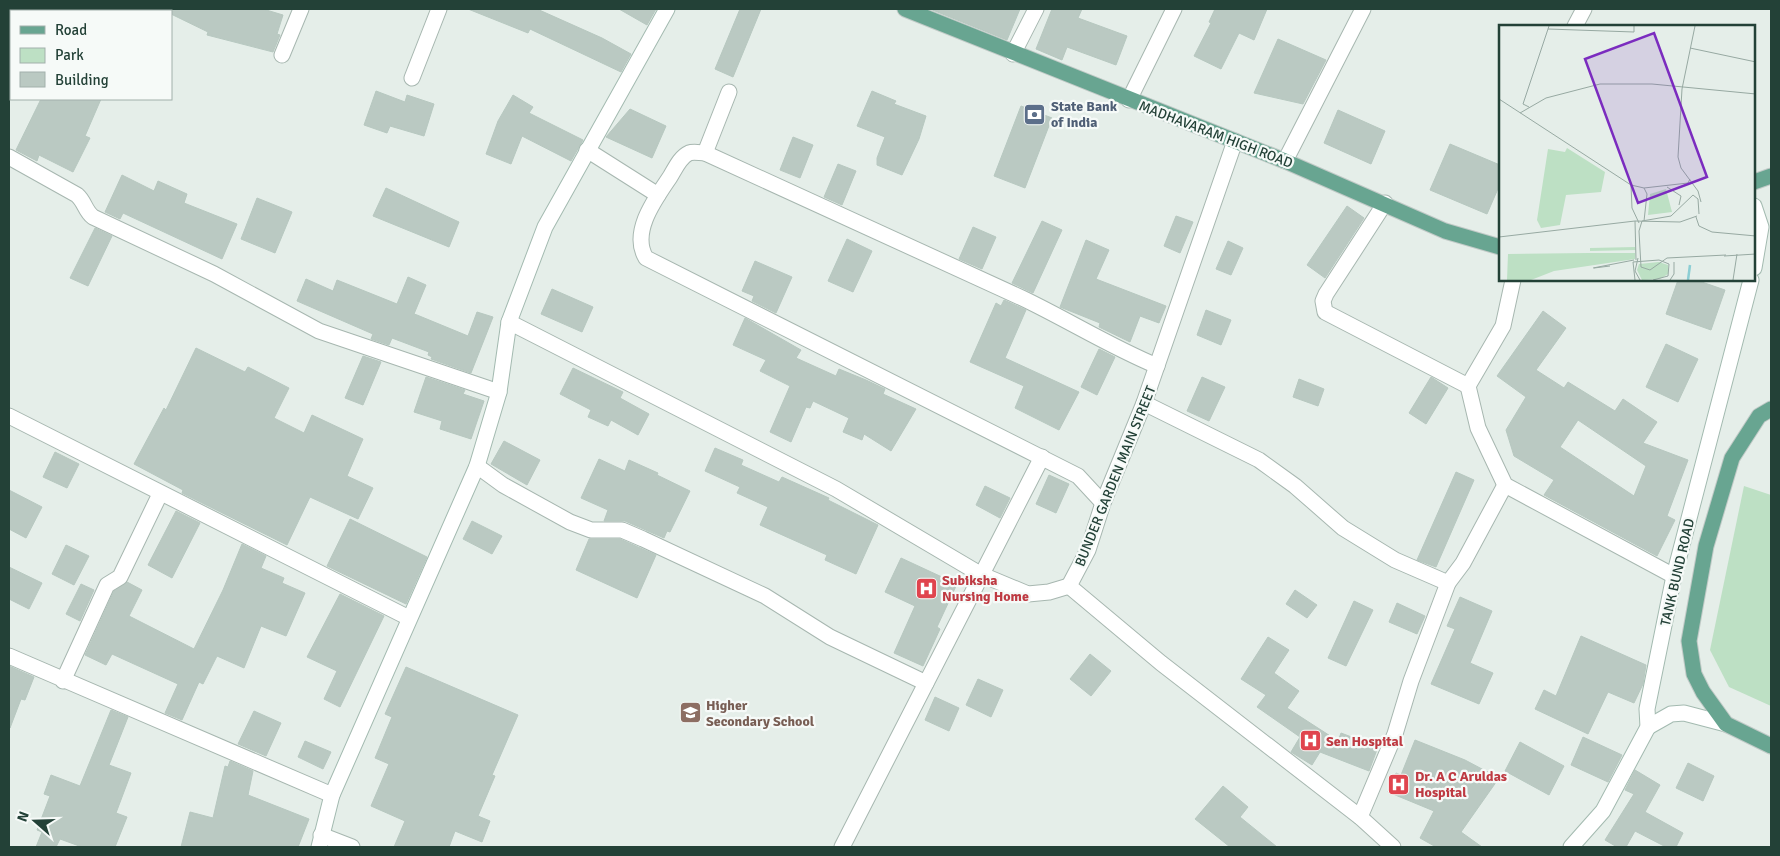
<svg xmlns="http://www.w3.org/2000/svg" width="1780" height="856" font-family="Signika,sans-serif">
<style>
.green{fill:#bde0c4}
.building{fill:#bac9c2;stroke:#b7c8c0;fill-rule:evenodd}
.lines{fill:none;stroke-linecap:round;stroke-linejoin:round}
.street-casing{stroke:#a7b7b0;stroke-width:17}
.secondary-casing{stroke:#a3bab0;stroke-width:17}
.primary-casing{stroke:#c1cac7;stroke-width:17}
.street{stroke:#fff;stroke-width:15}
.secondary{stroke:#fff;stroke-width:15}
.primary{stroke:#68a591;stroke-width:15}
.labels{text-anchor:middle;stroke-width:4.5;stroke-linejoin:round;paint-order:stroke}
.service-label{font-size:14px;font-weight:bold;fill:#4e5e75;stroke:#f6faf8;text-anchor:start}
.street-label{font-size:14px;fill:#234137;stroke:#f6faf8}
.health-label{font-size:14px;font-weight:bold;fill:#be3a42;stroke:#f6faf8;text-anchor:start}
.education-label{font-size:14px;font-weight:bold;fill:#785e54;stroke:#f6faf8;text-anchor:start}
.inset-river{fill:none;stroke:#8cced4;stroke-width:2.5}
.inset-road{fill:none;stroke:#97a9a2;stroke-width:1}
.view{fill:#7b2cbf;fill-opacity:0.15;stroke:#7b2cbf;stroke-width:2.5}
.inset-edge{fill:none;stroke:#234137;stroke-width:2.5}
</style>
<rect width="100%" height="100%" fill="#e5eee9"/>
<!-- green -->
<polygon class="green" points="1744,486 1771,495 1771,706 1729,687 1710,650"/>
<!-- building -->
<g class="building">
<polygon points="160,9 263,9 283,15 277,34 280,35 273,52 207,35 208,32 171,14 171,11"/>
<polygon points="468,9 537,9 602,38 631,54 621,72 530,29 528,33"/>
<polygon points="619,9 656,9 647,25"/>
<polygon points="740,9 761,9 733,77 715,69"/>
<polygon points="930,9 1020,9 1007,40"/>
<polygon points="1052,9 1082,9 1078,18 1127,36 1116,65 1067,47 1062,60 1036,49"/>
<polygon points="1215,9 1267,9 1254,40 1239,33 1221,69 1194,56 1211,23 1209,22"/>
<polygon points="1278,39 1326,60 1303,104 1254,93"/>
<polygon points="376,91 405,102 407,95 434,104 424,136 390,126 387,133 364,125"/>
<polygon points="872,91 896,101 894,104 926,116 919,139 902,175 877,165 877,158 885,137 857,126"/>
<polygon points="513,95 533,107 529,113 583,140 571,161 522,136 511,164 486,154 498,121"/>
<polygon points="41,99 101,99 85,136 90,138 73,172 39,155 37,161 16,150"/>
<polygon points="1021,106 1052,118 1025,188 994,176"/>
<polygon points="630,109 666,126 652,158 606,137"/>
<polygon points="1338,110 1385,131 1371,164 1324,143"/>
<polygon points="793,137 813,145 800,178 780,170"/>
<polygon points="1450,144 1500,165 1500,184 1487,214 1430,190"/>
<polygon points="838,164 856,171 842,205 824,197"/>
<polygon points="122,175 154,191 158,181 187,194 184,203 237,224 222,259 123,213 120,219 105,212"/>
<polygon points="386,188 459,222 449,247 373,216"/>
<polygon points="257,198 292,212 275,253 241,239"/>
<polygon points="1347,206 1364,218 1325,278 1307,265"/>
<polygon points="1176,216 1193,222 1180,253 1164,246"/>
<polygon points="1042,221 1062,230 1033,293 1012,283"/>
<polygon points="973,227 996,237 982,269 959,259"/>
<polygon points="95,228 112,236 88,286 70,278"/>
<polygon points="847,239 872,251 853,292 828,281"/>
<polygon points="1086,240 1109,250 1096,279 1166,306 1159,323 1140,316 1130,342 1099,327 1100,323 1060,307"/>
<polygon points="1228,241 1243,248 1231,275 1216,269"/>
<polygon points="755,261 792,277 776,313 752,301 754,296 742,291"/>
<polygon points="408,277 426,285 414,314 417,315 468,336 477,312 493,317 471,373 431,359 432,357 428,355 429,352 392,338 389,345 371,339 373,334 297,301 306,279 333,291 337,280 397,304"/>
<polygon points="1678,280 1696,280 1725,290 1711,330 1666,314"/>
<polygon points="552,289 593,307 582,332 541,314"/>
<polygon points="1004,300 1026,310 1005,358 1079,392 1059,430 1015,408 1024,386 970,362 996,303 1001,306"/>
<polygon points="1206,310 1231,320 1221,345 1197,335"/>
<path d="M1543,311L1566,328L1536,370L1564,388L1568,382L1615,411L1623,399L1657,422L1643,443L1688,460L1667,516L1675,520L1657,556L1544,495L1554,480L1514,456L1506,430L1526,397L1497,376ZM1578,420L1646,466L1634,496L1560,447Z"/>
<polygon points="745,318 801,350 796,358 836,376 839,369 866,380 885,389 883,394 916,409 891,451 864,434 862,440 843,432 849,418 813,401 810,408 806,407 791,442 770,432 790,386 760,371 766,360 733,345"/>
<polygon points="1666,344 1698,359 1678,402 1646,387"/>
<polygon points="196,348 245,372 248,367 289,388 274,418 304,433 312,415 363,439 347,476 373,488 358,519 310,497 287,545 182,493 183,490 134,464 164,408 166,410"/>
<polygon points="1099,349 1115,357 1097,395 1081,387"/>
<polygon points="363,356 381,362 363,405 345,398"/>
<polygon points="573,368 623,392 620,398 649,414 638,435 611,420 608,426 588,417 591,410 560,394"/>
<polygon points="426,377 465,390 463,394 484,401 471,439 440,429 442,421 414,412"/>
<polygon points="1202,377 1225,387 1209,421 1187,411"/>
<polygon points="1431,377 1448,388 1426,424 1409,413"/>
<polygon points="1299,379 1324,389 1318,406 1293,397"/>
<polygon points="504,441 540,460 527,485 491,464"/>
<polygon points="715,448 743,460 741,465 779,482 782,477 829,498 828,500 878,525 856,574 825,560 827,555 760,525 768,507 737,493 740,487 705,471"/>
<polygon points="55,452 79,464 67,488 43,477"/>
<polygon points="599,459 625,471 629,460 658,473 657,475 690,491 670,532 667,531 664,538 625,521 604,521 608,510 581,498"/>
<polygon points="1456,472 1474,480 1436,567 1417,560"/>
<polygon points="1049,475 1069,484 1056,513 1036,504"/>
<polygon points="985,486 1010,498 1000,518 976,505"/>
<polygon points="9,490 42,507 26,538 9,529"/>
<polygon points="176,511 200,523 172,578 148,565"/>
<polygon points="350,519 427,557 406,604 327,566"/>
<polygon points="472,521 502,536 492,554 463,539"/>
<polygon points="589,539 620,539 656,555 637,598 576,570"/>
<polygon points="242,544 266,556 261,568 284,578 282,583 305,593 286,636 261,626 244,668 217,656 203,684 199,682 182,720 165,713 178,684 112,654 106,665 85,655 114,591 127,582 142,590 129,616 194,649 223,590"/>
<polygon points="66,545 89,556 74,585 52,574"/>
<polygon points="901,558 957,584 937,627 940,629 923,666 894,653 915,606 885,592"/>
<polygon points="9,567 42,583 29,609 9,599"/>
<polygon points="81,584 94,590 80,621 66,614"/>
<polygon points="1295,590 1317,605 1307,618 1286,604"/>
<polygon points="340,594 384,616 340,707 324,699 337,671 307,657"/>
<polygon points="1460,597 1492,611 1470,663 1493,673 1479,704 1431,684 1455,629 1447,626"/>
<polygon points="1354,601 1373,610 1346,666 1328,658"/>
<polygon points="1397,603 1425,616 1417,634 1389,622"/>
<polygon points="1581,636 1646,665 1643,684 1634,703 1608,692 1588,734 1535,709 1544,690 1556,696"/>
<polygon points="1268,637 1289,650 1274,673 1299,691 1287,708 1338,741 1341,733 1378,747 1369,771 1320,752 1312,765 1291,752 1300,737 1257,707 1266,695 1241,679"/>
<polygon points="1090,654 1111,671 1091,696 1070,679"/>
<polygon points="9,666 34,677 25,700 21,699 10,728"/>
<polygon points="406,667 518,715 492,775 495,776 478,816 490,821 482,842 455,831 449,847 394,847 405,821 371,806 389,764 375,758 392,717 385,714"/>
<polygon points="978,679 1003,690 991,717 966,705"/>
<polygon points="935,697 959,708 949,731 925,720"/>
<polygon points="111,710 128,717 109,765 131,773 116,813 127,817 115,847 82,847 60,839 56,847 36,847 42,832 37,830 50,796 44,794 51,775 80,786"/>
<polygon points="254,711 281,723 266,756 238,744"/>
<polygon points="1583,737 1622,755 1608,782 1571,765"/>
<polygon points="1415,740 1465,760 1499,778 1461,832 1482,847 1436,847 1420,838 1434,811 1388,792 1396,773 1401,775"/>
<polygon points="305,741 331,752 323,769 298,757"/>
<polygon points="1520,742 1564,766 1549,795 1505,771"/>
<polygon points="230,761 253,771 248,795 309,819 298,847 181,847 190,812 213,818 225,766 228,767"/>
<polygon points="1688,763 1714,776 1703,801 1676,788"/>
<polygon points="1635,770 1660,785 1645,812 1683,833 1676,847 1666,847 1635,831 1626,847 1617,847 1605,840 1634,794 1625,790"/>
<polygon points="1223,786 1248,807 1240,817 1277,847 1230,847 1195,819"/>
</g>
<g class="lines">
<defs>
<g id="street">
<polyline points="89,11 90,9"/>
<polyline points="9,26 11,27"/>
<polyline points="1575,26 1584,9"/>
<polyline points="1013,54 1036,9"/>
<polyline points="282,55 301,9"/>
<polyline points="412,78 439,9"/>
<polyline points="1129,100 1174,9"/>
<polyline points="1235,141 1144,403 1103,503 1088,550 1069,586 1161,663 1360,817 1393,847"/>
<polyline points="587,150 658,195"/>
<polyline points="705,153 729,92"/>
<path d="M9,157L77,195C85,202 85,211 93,217L214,274L319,331L499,392"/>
<polyline points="1285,161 1363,9"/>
<polyline points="1385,203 1326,294 1323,301 1325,312 1468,386"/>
<polyline points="1513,280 1503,326 1468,386 1478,428 1505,485 1674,576"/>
<polyline points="509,322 836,489 980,574 1028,594 1049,592 1069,586"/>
<polyline points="1144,403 1259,460 1295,486 1343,528 1395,560 1448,583"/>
<polyline points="9,416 409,618"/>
<polyline points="477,466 503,485 570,522 591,530 622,530 643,539 765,596 830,637 926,683"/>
<path d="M1103,503L1078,476L646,258C630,232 656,198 670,177C675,169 680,157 689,153C694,151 700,153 705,153C811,201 917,249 1022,298C1068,320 1111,347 1157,366"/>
<polyline points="9,656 332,795"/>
<polyline points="63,681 107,585 120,577 160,494"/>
<polyline points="1360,817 1395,734 1411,681 1448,583 1463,563 1505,485"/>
<polyline points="321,835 352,847"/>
<polyline points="842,847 1042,457"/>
</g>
<g id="secondary">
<polyline points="1754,206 1761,227 1754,268"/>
<polyline points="1648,727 1671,714 1684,713 1726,724"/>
<polyline points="319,847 332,795 477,466 499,392 509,322 545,227 667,9"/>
<polyline points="1571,847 1603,811 1648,727 1647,709 1674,576 1751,280"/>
</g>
<g id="primary">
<polyline points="905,9 1285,161 1445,231 1500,247"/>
<polyline points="1754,182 1771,176"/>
<polyline points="1771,409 1759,416 1732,458 1706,546 1689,641 1694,674 1703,692 1726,724 1771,746"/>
</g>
</defs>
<!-- street casing -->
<use href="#street" class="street-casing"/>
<!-- secondary casing -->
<use href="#secondary" class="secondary-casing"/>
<!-- primary casing -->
<use href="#primary" class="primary-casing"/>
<!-- street -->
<use href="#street" class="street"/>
<!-- secondary -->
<use href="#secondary" class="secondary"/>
<!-- primary -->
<use href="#primary" class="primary"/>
</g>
<!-- icons -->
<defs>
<symbol id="bank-square" viewBox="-11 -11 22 22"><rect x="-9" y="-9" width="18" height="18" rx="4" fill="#5c6f8a" stroke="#f6faf8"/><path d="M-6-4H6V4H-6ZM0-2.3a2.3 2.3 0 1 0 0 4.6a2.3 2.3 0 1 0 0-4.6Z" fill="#fff"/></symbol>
<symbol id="hospital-square" viewBox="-11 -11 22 22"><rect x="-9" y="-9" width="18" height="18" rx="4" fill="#e0444e" stroke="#f6faf8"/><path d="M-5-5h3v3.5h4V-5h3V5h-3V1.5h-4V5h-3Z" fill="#fff"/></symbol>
<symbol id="school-square" viewBox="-11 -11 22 22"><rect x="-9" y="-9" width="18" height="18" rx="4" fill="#8d6e63" stroke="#f6faf8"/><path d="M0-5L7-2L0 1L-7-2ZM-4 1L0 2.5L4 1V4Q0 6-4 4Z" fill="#fff"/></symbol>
</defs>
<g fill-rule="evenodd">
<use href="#bank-square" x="1022" y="102" width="25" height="25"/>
<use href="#hospital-square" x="914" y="576" width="25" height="25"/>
<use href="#school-square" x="678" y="700" width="25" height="25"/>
<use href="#hospital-square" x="1298" y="728" width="25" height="25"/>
<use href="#hospital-square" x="1386" y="772" width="25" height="25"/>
</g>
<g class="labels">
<!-- service labels -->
<g class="service-label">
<text x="1051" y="111">State Bank<tspan x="1051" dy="16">of India</tspan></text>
</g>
<!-- street labels -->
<g class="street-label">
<text transform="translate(1216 134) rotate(21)" y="5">MADHAVARAM HIGH ROAD</text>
<text transform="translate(1115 476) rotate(-68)" y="5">BUNDER GARDEN MAIN STREET</text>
<text transform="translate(1677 572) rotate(-77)" y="5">TANK BUND ROAD</text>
</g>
<!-- health labels -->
<g class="health-label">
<text x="942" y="585">Subiksha<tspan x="942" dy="16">Nursing Home</tspan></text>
<text x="1326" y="746">Sen Hospital</text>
<text x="1415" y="781">Dr. A C Aruldas<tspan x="1415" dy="16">Hospital</tspan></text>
</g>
<!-- education labels -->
<g class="education-label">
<text x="706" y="710">Higher<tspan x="706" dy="16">Secondary School</tspan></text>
</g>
</g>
<!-- overview -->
<g transform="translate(1499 25)">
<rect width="256" height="256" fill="#e5eee9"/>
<path d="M68,123L106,147L102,167L67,170L61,200L42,203L38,195L49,124L66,127ZM167,164L173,187L149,190L151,169ZM136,222L137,225L91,226V223ZM90,228H136V234L55,246L32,255H8L9,229ZM160,237L169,240V249L161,254L143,255L138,245L140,239Z" fill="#bde0c4"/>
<path class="inset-river" d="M189,255L191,240"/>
<path class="inset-road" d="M196,1L183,64L179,132L182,143L199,166L202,177M49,4L135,7V1M191,23L257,37M0,74L132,160L145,163L189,158L191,154M30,82L24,79L50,1M21,88L47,73L101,59H153L257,69M132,160L133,183L140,198M168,162L182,171L180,180M200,189L199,174L194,170L172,191L143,196L140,206L142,242L151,245L168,233L227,230M197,192L200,201L213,207L257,211M136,196L181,197L198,191M145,196L148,169L145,163M0,212L136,196L137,235M225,231L257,229M139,233L136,246L141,255M134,237L136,255M134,237L160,235L170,239L169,251L154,255M94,243L135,235M95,243L111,241M171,255L175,249V237M234,255L238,229"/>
<path class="view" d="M155,8L208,152L139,178L86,34Z"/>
<rect width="256" height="256" class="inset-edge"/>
</g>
<!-- border -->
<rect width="1780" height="856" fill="none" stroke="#234137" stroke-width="20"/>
<!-- legend -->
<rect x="10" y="10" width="162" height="90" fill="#f6faf8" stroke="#a2b0ab"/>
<rect x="20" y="26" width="25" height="8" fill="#68a591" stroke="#a2b0ab"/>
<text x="55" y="35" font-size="15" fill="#234137">Road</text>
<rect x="20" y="48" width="25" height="15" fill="#bde0c4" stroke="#a2b0ab"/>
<text x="55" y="60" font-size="15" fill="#234137">Park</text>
<rect x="20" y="72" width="25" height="15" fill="#bac9c2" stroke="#a2b0ab"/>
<text x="55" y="85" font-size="15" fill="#234137">Building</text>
<!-- north arrow -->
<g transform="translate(35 821) rotate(290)" stroke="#f6faf8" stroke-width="4" paint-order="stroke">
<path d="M0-4L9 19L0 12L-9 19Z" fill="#234137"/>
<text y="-8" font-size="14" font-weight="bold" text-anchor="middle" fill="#234137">N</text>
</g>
</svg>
